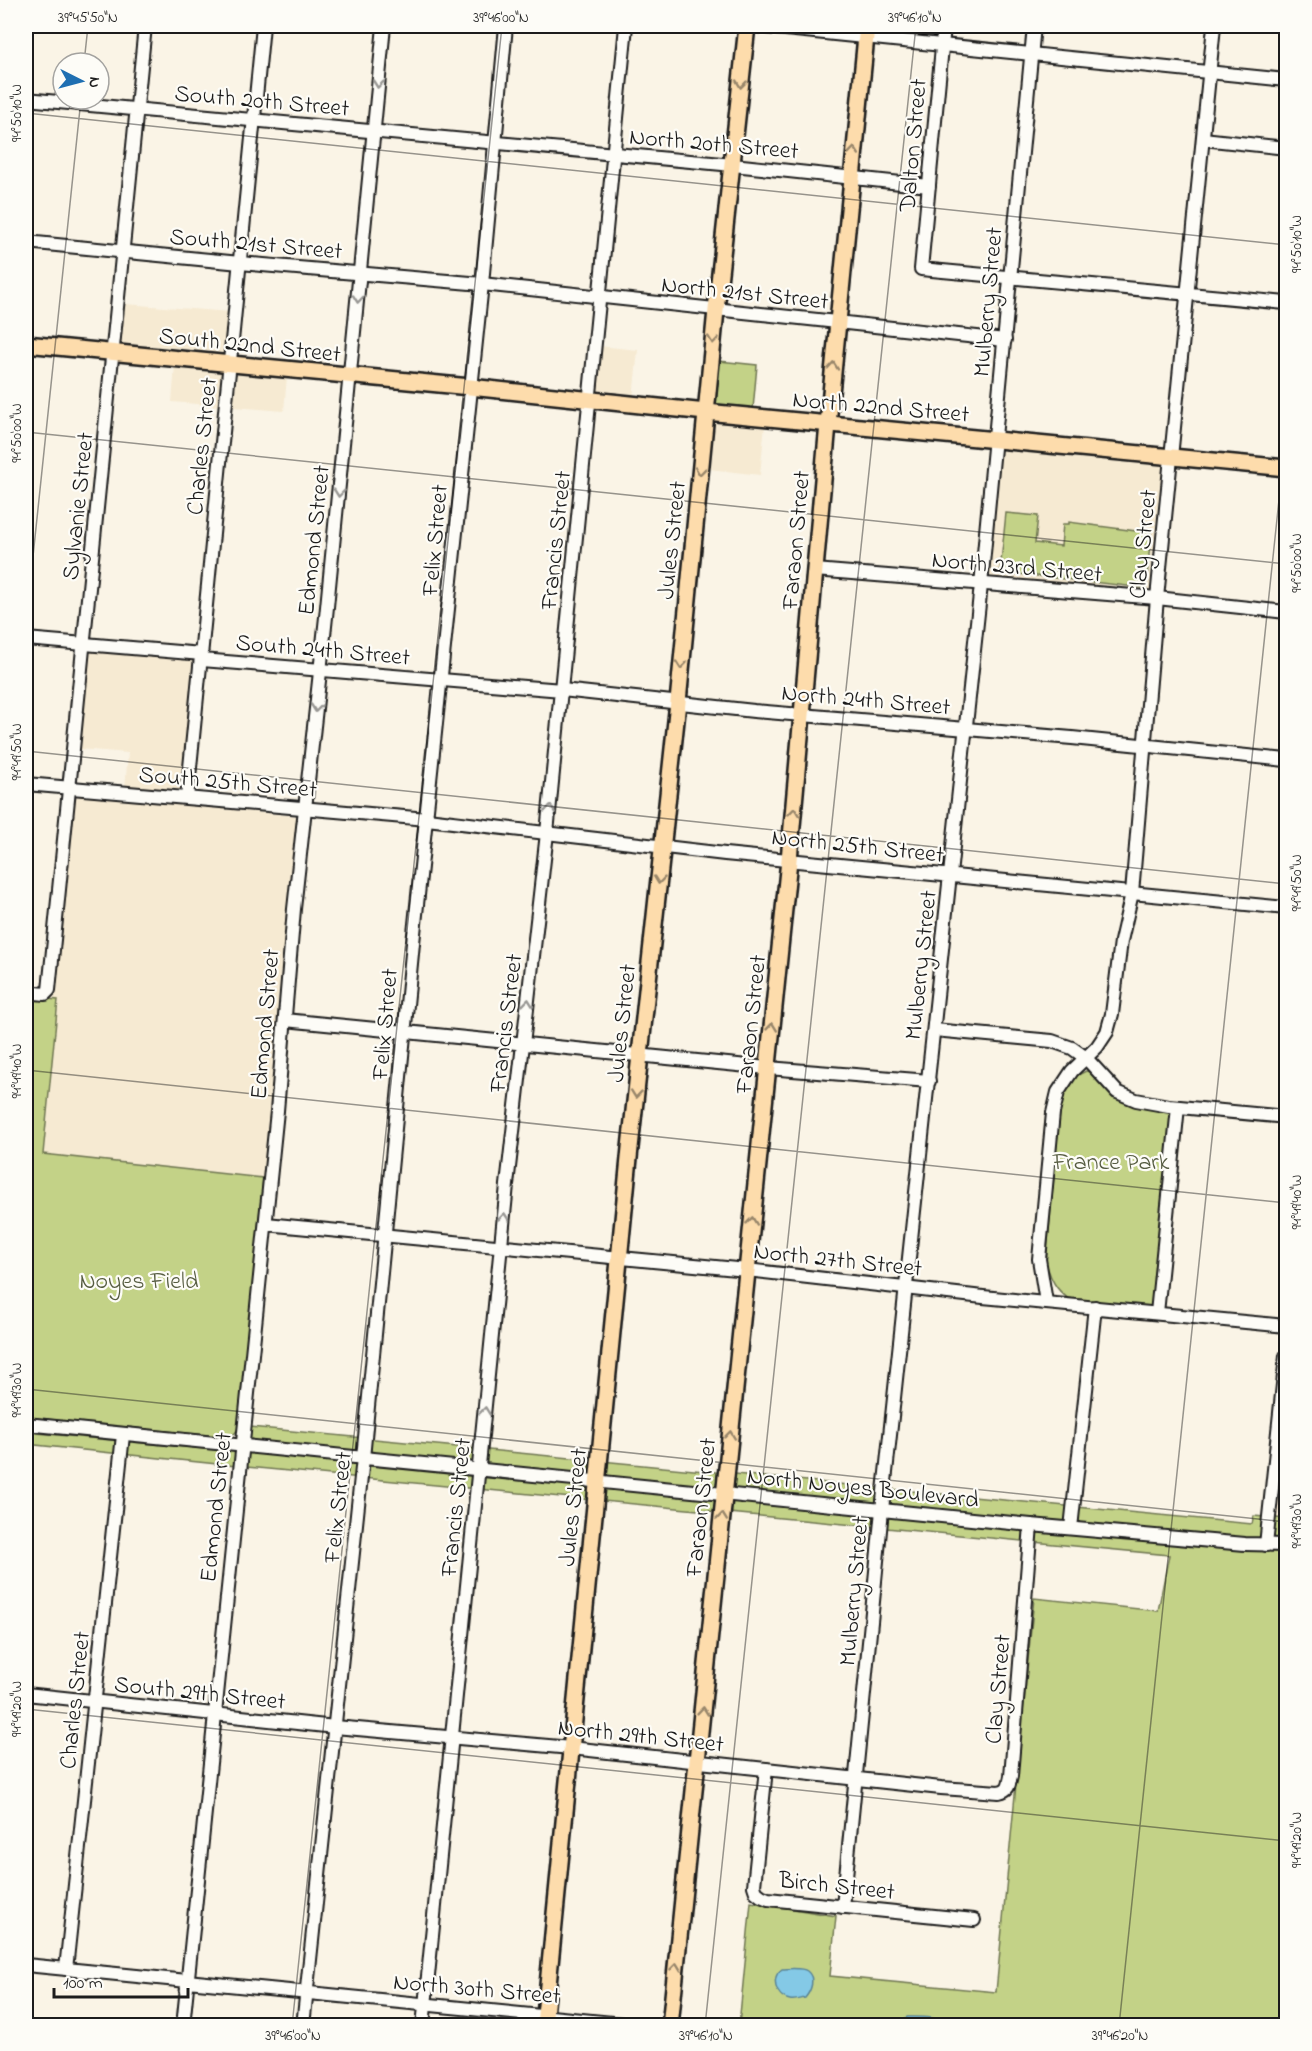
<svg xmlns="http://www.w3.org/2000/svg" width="1312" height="2051" font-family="'Indie Flower',sans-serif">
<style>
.built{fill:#f6ead2}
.green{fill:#c3d287;stroke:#707752;stroke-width:1.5}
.water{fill:#84c9e6;stroke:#5a8495;stroke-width:1.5}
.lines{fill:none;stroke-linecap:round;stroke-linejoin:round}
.minor-casing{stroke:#1c1c1c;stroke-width:16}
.major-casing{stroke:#1c1c1c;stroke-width:20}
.minor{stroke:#fdfcf7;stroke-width:12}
.major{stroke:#fddcac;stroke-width:15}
.oneway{stroke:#989794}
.oneway2{stroke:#98866b}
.ticks{fill:none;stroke:#1c1c1c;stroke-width:1.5;stroke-opacity:0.45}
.labels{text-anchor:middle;stroke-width:4.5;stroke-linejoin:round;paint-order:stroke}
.street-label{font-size:24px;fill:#1c1c1c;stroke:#fdfcf7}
.park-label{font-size:24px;fill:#565c41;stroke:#fdfcf7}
.neatline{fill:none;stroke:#1c1c1c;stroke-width:2}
.ticks-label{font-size:15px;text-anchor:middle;fill:#1c1c1c}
</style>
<rect width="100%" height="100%" fill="#faf4e6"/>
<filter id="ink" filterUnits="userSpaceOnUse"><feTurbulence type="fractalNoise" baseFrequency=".0167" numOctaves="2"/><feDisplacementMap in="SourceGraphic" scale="12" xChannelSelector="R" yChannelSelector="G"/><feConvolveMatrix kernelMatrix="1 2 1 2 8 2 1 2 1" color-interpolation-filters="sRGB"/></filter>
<g filter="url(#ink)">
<!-- built -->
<g class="built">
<polygon points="125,304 231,312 226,356 123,347 121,343"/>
<polygon points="599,346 638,350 633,398 597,393 594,390"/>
<polygon points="175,365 222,369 225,371 222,406 172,402"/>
<polygon points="240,371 287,376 284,411 233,407 237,375"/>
<polygon points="719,420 765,424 760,475 709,469 713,427 716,421"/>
<polygon points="1002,446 1163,463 1150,592 1144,594 987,577 1000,449"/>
<polygon points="93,649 194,659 196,663 182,805 296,816 300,821 263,1178 42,1154 58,1001 53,999 73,801 78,795 124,800 128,753 79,749 90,651"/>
<polygon points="1286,1381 1286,1519 1271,1518"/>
</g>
<!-- green -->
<g class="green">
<polygon points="719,361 757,365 753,409 716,405"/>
<polygon points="1006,513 1038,516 1035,543 1061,546 1063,524 1069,524 1069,522 1151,533 1146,588 1000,572"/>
<path d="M26,997L58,1000L43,1154L263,1178L239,1424C237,1432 235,1435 227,1437L26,1417Z"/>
<path d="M1086,1071L1093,1073L1115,1095L1167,1109L1173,1119L1152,1306L1146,1307L1069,1299C1055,1289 1051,1279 1046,1263L1061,1099L1074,1077Z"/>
<polygon points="250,1427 1252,1524 1254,1516 1286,1519 1286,2025 739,2025 751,1902 836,1916 830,1976 996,1992 1034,1598 1158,1611 1169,1555 246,1467 26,1444 26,1432 247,1453"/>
</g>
<!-- water -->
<g class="water">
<path d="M782,1969C789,1969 801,1967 807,1971C816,1978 811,1991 805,1998C800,1999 795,2001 790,2000C775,1997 770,1977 782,1969Z"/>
<path d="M907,2017C922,2017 937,2016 949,2025H901Z"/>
</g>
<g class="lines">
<defs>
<g id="minor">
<polyline points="756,26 1286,80"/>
<polyline points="944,26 921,269 1286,303"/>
<polyline points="26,99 733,165 929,186"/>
<polyline points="1203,139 1286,148"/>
<polyline points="26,242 240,263 482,284 1005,340"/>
<polyline points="815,570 1157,598 1286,612"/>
<polyline points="26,639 202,654"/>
<polyline points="202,660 562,690 754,711 1072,738 1286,760"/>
<polyline points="26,784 427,819 725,854 1286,908"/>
<polyline points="187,798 263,26"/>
<polyline points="26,992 45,994 49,990 145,26"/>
<polyline points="285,1020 768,1068 929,1081"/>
<polyline points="934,1030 1052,1041 1072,1048 1086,1058 1117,1092 1136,1100 1169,1106 1286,1117"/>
<polyline points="266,1224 747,1270 983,1297 1286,1326"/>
<polyline points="1046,1302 1039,1259 1053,1113 1058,1092 1072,1071 1097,1047 1107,1032 1112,1014 1121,941 1132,893 1157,598 1214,26"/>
<polyline points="1157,1313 1178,1107"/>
<polyline points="26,1424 1031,1525 1245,1544 1286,1545"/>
<polyline points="1071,1528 1095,1307"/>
<polyline points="1266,1545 1286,1356"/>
<path d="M26,1694L335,1727L571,1748L941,1788L999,1792C1009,1790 1009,1785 1011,1776L1031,1525"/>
<polyline points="766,1769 754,1886 756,1892 761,1896 768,1899 974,1920"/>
<polyline points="843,1907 882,1510 981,585 1034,26"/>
<polyline points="26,1965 643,2026"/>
<polyline points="66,1969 123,1435"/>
<polyline points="183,2026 277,1111 294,909 326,617 384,26"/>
<polyline points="303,2026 363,1458 413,943 482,284 506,26"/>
<polyline points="423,2026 507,1185 547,833 626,26"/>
</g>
<g id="major">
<polyline points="26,344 470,387 706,412 1286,468"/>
<polyline points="544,2026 630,1148 678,702 716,310 747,26"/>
<polyline points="670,2026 789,860 828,424 867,26"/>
</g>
</defs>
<!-- minor casing -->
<use href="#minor" class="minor-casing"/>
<!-- major casing -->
<use href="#major" class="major-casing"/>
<!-- minor -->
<use href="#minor" class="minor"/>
<!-- major -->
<use href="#major" class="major"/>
</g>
<!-- one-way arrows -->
<defs><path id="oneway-chevron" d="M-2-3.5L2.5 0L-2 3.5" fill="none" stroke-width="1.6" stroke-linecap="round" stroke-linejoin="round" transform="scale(1.5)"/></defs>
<g class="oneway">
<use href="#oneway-chevron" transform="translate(378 84) rotate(96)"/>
<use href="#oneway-chevron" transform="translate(358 299) rotate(96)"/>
<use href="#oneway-chevron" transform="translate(339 493) rotate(96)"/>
<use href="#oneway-chevron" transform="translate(316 708) rotate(96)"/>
<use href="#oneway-chevron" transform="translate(550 809) rotate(-84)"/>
<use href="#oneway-chevron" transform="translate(528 1003) rotate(-84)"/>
<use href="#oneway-chevron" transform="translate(504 1217) rotate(-85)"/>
<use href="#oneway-chevron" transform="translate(485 1411) rotate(-84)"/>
</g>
<g class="oneway2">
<use href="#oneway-chevron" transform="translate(741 84) rotate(96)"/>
<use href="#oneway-chevron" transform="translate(854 151) rotate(-84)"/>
<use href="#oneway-chevron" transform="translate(713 340) rotate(96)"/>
<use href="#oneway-chevron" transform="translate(833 366) rotate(-85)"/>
<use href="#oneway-chevron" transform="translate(700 471) rotate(96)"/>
<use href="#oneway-chevron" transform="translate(681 665) rotate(96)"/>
<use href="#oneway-chevron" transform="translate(794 812) rotate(-84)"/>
<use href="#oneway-chevron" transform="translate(659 880) rotate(96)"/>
<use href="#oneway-chevron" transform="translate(772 1027) rotate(-84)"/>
<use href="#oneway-chevron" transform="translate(636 1094) rotate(96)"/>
<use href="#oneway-chevron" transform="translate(752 1221) rotate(-84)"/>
<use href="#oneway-chevron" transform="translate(730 1435) rotate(-84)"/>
<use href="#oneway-chevron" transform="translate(722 1517) rotate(-84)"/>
<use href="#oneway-chevron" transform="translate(703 1711) rotate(-84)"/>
<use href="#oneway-chevron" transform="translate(676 1967) rotate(-84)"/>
</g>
</g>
<!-- ticks -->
<path class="ticks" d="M84,63L88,26M26,113L1286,245M26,432L1286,564M26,623L81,99M26,751L1286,884M26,1070L1286,1203M26,1389L1286,1522M26,1709L1286,1841M292,2026L502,26M705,2026L916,26M1119,2026L1286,433"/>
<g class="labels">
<!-- street labels -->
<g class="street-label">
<text transform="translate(262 100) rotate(5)" y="8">South 20th Street</text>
<text transform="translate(714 143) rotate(5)" y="8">North 20th Street</text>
<text transform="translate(912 145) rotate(-85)" y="8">Dalton Street</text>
<text transform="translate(256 243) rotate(5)" y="8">South 21st Street</text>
<text transform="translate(745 292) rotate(6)" y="8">North 21st Street</text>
<text transform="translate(987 302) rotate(-85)" y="8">Mulberry Street</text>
<text transform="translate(250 344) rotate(6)" y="8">South 22nd Street</text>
<text transform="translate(881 406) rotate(5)" y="8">North 22nd Street</text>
<text transform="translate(201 446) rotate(-84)" y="8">Charles Street</text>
<text transform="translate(77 506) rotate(-84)" y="8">Sylvanie Street</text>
<text transform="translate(313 540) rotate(-84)" y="8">Edmond Street</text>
<text transform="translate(434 540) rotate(-85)" y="8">Felix Street</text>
<text transform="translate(555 540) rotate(-84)" y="8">Francis Street</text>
<text transform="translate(671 540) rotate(-84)" y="8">Jules Street</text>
<text transform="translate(795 540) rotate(-85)" y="8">Faraon Street</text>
<text transform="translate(1142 544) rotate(-84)" y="8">Clay Street</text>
<text transform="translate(1017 566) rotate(5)" y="8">North 23rd Street</text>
<text transform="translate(323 649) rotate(5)" y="8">South 24th Street</text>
<text transform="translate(866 699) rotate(5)" y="8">North 24th Street</text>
<text transform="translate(228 781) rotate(5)" y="8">South 25th Street</text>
<text transform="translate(858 845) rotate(6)" y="8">North 25th Street</text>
<text transform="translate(920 965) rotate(-84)" y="8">Mulberry Street</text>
<text transform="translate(505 1023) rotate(-83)" y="8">Francis Street</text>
<text transform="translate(621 1023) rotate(-84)" y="8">Jules Street</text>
<text transform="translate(264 1024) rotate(-85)" y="8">Edmond Street</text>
<text transform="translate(384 1024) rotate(-85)" y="8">Felix Street</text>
<text transform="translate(750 1024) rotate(-84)" y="8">Faraon Street</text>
<text transform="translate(838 1259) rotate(6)" y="8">North 27th Street</text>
<text transform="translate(863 1487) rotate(6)" y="8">North Noyes Boulevard</text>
<text transform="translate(215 1507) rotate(-84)" y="8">Edmond Street</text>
<text transform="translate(337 1507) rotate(-84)" y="8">Felix Street</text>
<text transform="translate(455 1507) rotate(-84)" y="8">Francis Street</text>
<text transform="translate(572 1507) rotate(-84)" y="8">Jules Street</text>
<text transform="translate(700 1507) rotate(-84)" y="8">Faraon Street</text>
<text transform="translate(853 1591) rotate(-85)" y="8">Mulberry Street</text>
<text transform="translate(997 1689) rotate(-85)" y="8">Clay Street</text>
<text transform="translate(200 1692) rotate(6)" y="8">South 29th Street</text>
<text transform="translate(74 1700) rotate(-84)" y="8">Charles Street</text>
<text transform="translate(641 1735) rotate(6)" y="8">North 29th Street</text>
<text transform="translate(837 1885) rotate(6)" y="8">Birch Street</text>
<text transform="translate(477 1988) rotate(5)" y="8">North 30th Street</text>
</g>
<!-- park labels -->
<g class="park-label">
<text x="1111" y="1169">France Park</text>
<text x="139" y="1288">Noyes Field</text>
</g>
</g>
<!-- margin -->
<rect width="1312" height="2051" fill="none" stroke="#fdfcf7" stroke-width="66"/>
<!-- north arrow -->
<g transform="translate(81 81) rotate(96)"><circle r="28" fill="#fdfcf7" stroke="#a3a29f" stroke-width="1.5"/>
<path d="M0-4.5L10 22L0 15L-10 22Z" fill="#1f6fb2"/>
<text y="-9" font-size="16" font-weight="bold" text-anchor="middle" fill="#1c1c1c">N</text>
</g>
<!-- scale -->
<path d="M54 1988v9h134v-9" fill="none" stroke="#1c1c1c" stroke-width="3"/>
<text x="63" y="1988" font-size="18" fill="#1c1c1c" stroke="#fdfcf7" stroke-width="4.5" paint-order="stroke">100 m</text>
<rect x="33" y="33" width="1246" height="1985" class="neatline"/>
<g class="ticks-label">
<text x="88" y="22">39°45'50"N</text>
<text x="501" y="22">39°46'00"N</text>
<text x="915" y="22">39°46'10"N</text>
<text transform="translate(16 113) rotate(-90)" y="5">94°50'10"W</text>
<text transform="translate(1296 244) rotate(-90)" y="5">94°50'10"W</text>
<text transform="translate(16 433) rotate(-90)" y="5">94°50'00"W</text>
<text transform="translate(1296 563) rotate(-90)" y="5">94°50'00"W</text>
<text transform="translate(16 752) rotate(-90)" y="5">94°49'50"W</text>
<text transform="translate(1296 883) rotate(-90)" y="5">94°49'50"W</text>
<text transform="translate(16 1071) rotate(-90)" y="5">94°49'40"W</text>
<text transform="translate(1296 1202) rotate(-90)" y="5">94°49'40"W</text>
<text transform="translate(16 1390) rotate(-90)" y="5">94°49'30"W</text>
<text transform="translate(1296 1521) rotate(-90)" y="5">94°49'30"W</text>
<text transform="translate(16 1709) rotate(-90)" y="5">94°49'20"W</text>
<text transform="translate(1296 1840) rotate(-90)" y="5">94°49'20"W</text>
<text x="293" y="2040">39°46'00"N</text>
<text x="706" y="2040">39°46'10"N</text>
<text x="1120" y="2040">39°46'20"N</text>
</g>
</svg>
